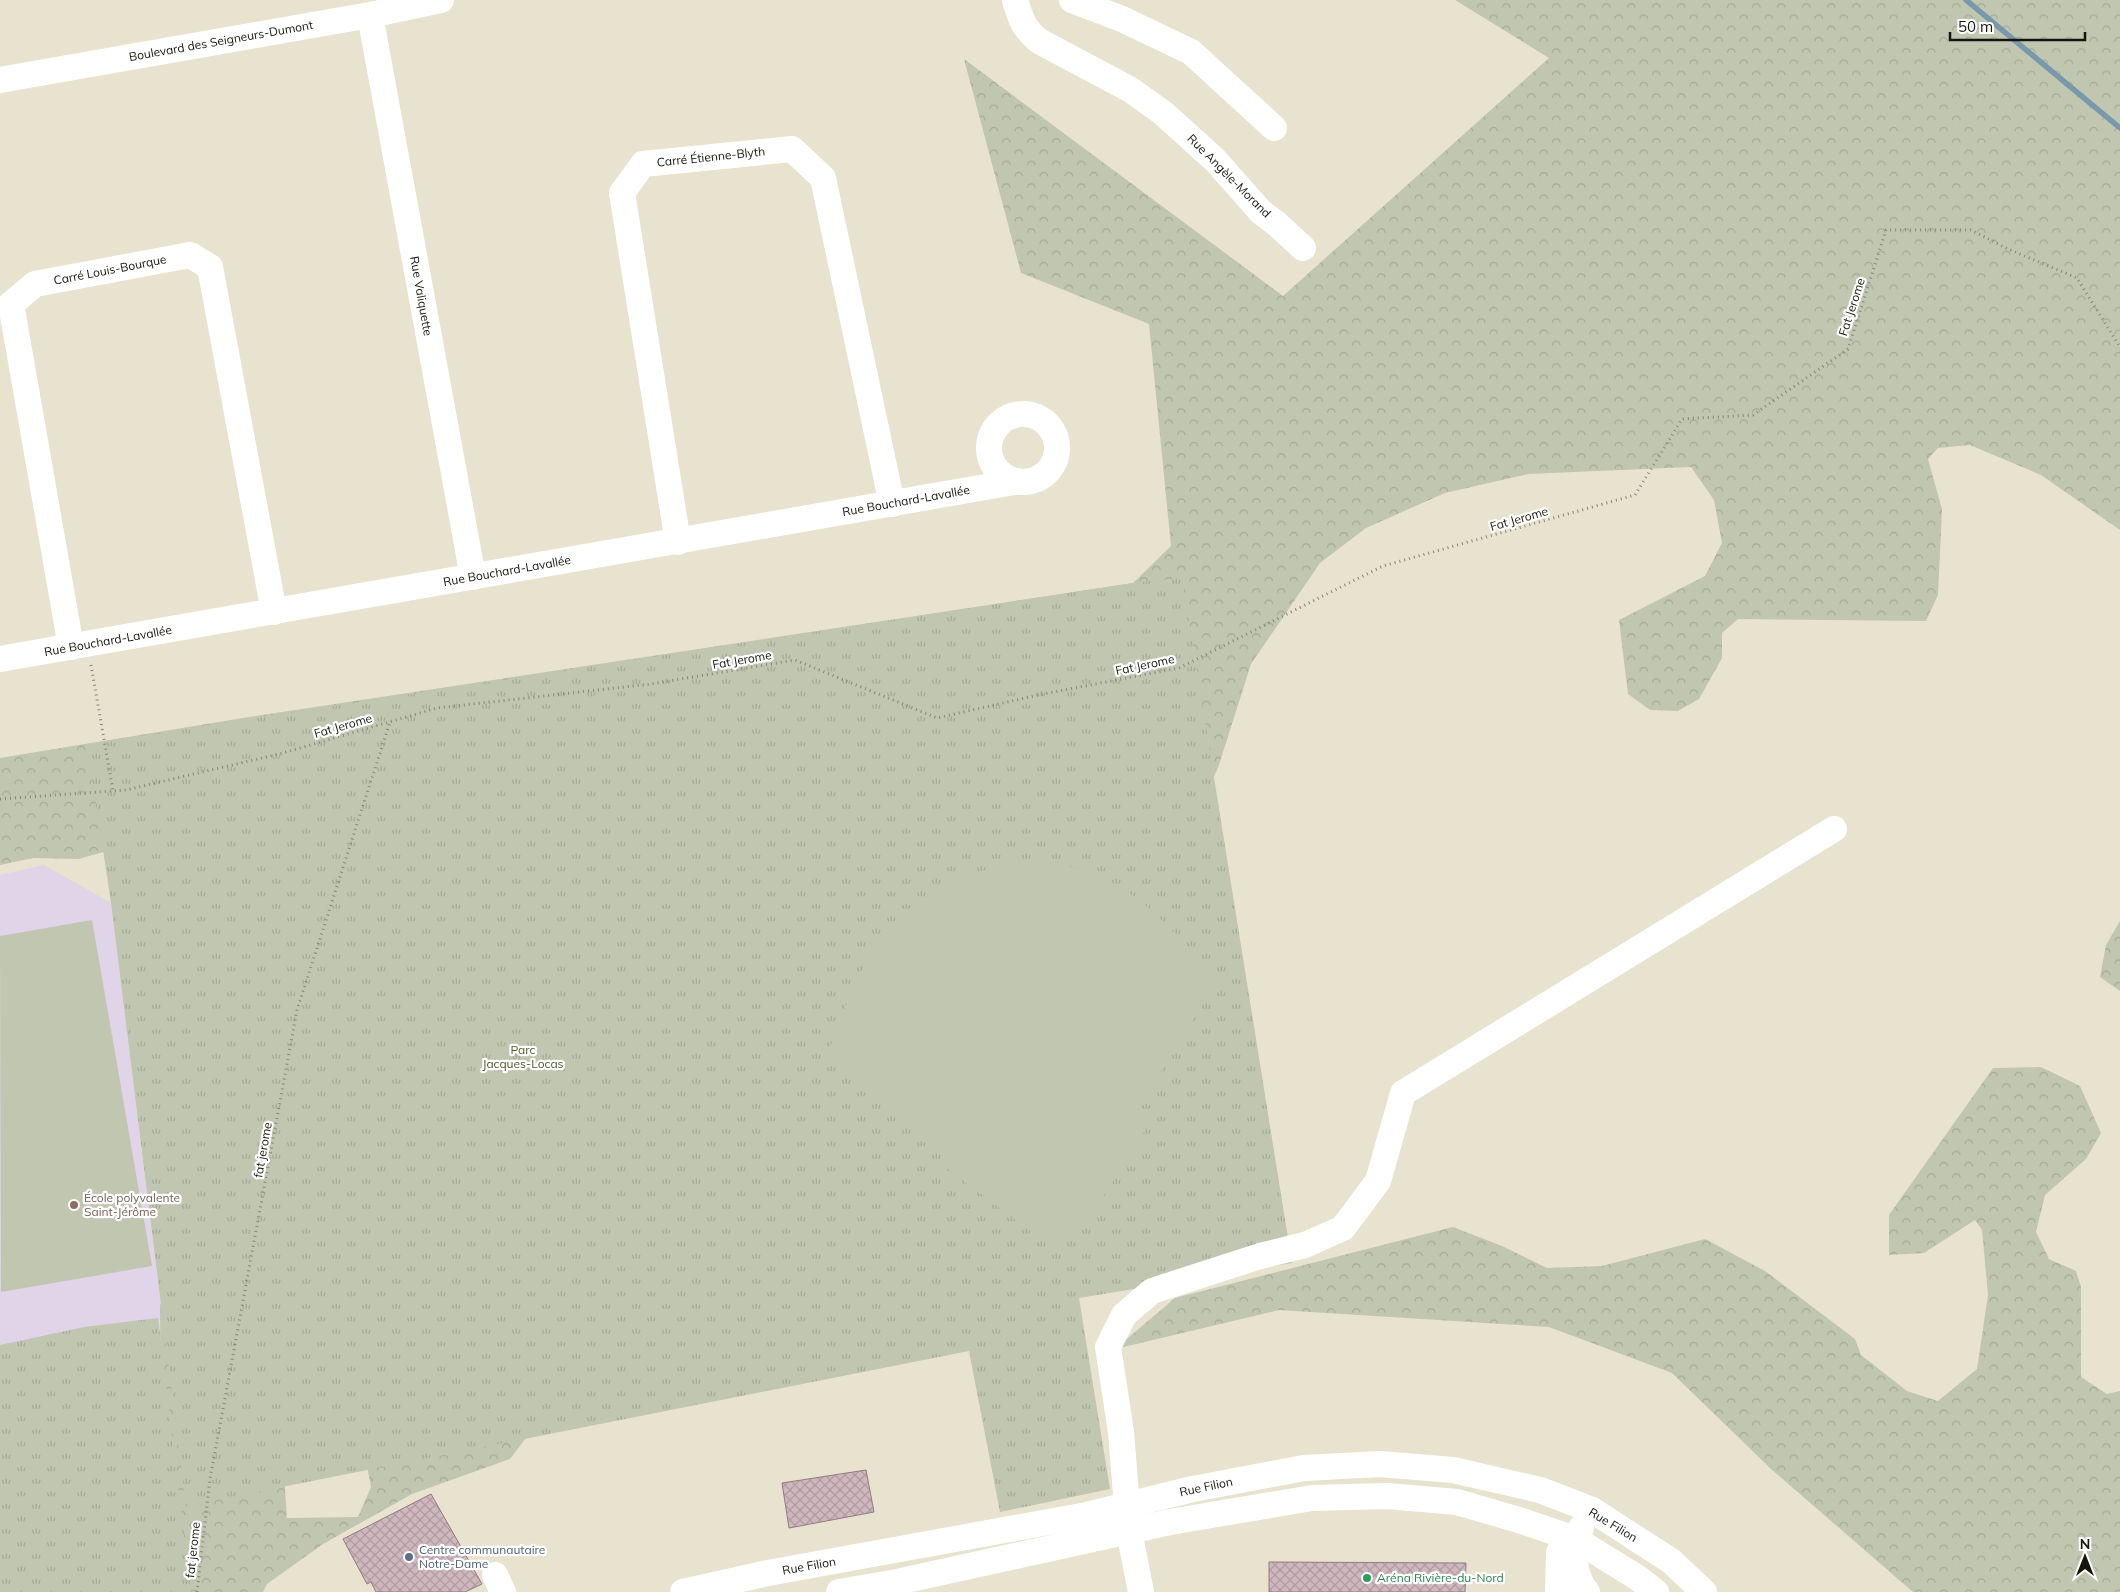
<svg xmlns="http://www.w3.org/2000/svg" width="2120" height="1592" font-family="Mulish,sans-serif">
<style>
.education{fill:#dfd4e8}
.forest{fill:url(#forest-crowns)}
.park{fill:url(#park-tufts)}
.garden{fill:#c1c6b0}
.lines{fill:none;stroke-linecap:round;stroke-linejoin:round}
.stream{stroke:#7799ab;stroke-width:5.5}
.building{fill:url(#building-cross-hatch);stroke:#917b82}
.path{stroke:#888576;stroke-width:3;stroke-dasharray:1 4;stroke-linecap:butt}
.minor{stroke:#fff;stroke-width:26}
.education-dot{fill:#8d6e63;stroke:#fff;stroke-width:2}
.service-dot{fill:#5c6f8a;stroke:#fff;stroke-width:2}
.leisure-dot{fill:#2e9e5b;stroke:#fff;stroke-width:2}
.labels{text-anchor:middle;stroke-width:4.5;stroke-linejoin:round;paint-order:stroke}
.street-label{font-size:12px;fill:#16150d;stroke:#fff}
.park-label{font-size:12px;fill:#505924;stroke:#fff}
.education-label{font-size:12px;fill:#785e54;stroke:#fff;text-anchor:start}
.service-label{font-size:12px;fill:#4e5e75;stroke:#fff;text-anchor:start}
.leisure-label{font-size:12px;fill:#27864d;stroke:#fff;text-anchor:start}
</style>
<defs>
<pattern id="forest-crowns" width="20" height="18" patternUnits="userSpaceOnUse" patternTransform="scale(1.25)"><rect width="20" height="18" fill="#c1c6b0"/><path d="M2 6a3 3 0 1 1 6 0M12 15a3 3 0 1 1 6 0" fill="none" stroke="#a5a996"/></pattern>
<pattern id="park-tufts" width="24" height="20" patternUnits="userSpaceOnUse" patternTransform="scale(1.25)"><rect width="24" height="20" fill="#c1c6b0"/><path d="M3 7l-1-3M5 7V3M7 7l1-3M15 17l-1-3M17 17v-4M19 17l1-3" fill="none" stroke="#a5a996"/></pattern>
<pattern id="building-cross-hatch" width="8" height="8" patternUnits="userSpaceOnUse" patternTransform="scale(1.25)"><rect width="8" height="8" fill="#cfb7be"/><path d="M0 0l8 8M0 8l8-8" fill="none" stroke="#b19ca2"/></pattern>
</defs>
<rect width="100%" height="100%" fill="#e8e3ce"/>
<!-- education -->
<polygon class="education" points="44,865 111,903 196,1592 0,1592 0,875"/>
<!-- forest -->
<g class="forest">
<polygon points="1455,0 2120,0 2120,530 2041,475 1970,445 1938,448 1928,459 1942,509 1938,595 1926,621 1738,619 1722,633 1722,658 1699,699 1678,711 1650,710 1628,694 1619,620 1705,576 1722,543 1714,500 1691,467 1528,474 1445,493 1366,528 1320,563 1251,664 1218,768 1199,807 561,1392 510,1459 412,1494 323,1544 267,1584 263,1592 190,1592 161,1410 160,1305 186,1243 276,1359 287,1518 358,1517 371,1487 247,813 78,859 33,858 0,865 0,758 243,718 1133,583 1171,546 1149,324 1021,273 964,59 1283,296 1549,58"/>
<polygon points="2120,921 2120,991 2100,977 2106,945"/>
<polygon points="2041,1067 2080,1086 2101,1133 2086,1159 2045,1195 2036,1232 2049,1259 2076,1271 2081,1287 2081,1377 2107,1394 2120,1391 2120,1592 1913,1592 1771,1469 1672,1373 1549,1327 1279,1310 1115,1349 1175,1298 1453,1227 1502,1246 1547,1268 1602,1266 1705,1239 1765,1271 1855,1339 1861,1355 1907,1391 1938,1401 1977,1369 1988,1295 1982,1230 1975,1220 1924,1253 1889,1255 1889,1215 1993,1068"/>
</g>
<!-- park -->
<g class="park">
<polygon points="1182,578 1292,1263 1079,1298 1110,1489 1000,1512 969,1351 186,1506 111,903 87,744 1133,583"/>
<polygon points="158,1318 191,1592 0,1592 0,1345 84,1327"/>
</g>
<!-- garden -->
<g class="garden">
<path d="M1041,862C1051,863 1062,864 1072,867C1135,882 1178,935 1217,982L1133,1116L1148,1126L1080,1233L1040,1238L941,1164L952,1149L827,1055C840,1022 851,987 869,957C891,919 933,888 974,873C996,866 1019,864 1041,862Z"/>
<polygon points="92,920 152,1266 1,1292 0,936"/>
</g>
<g class="lines">
<!-- stream -->
<polyline class="stream" points="1966,0 2120,128"/>
</g>
<!-- building -->
<g class="building">
<polygon points="866,1470 874,1512 789,1528 782,1483"/>
<polygon points="431,1494 482,1584 465,1592 376,1592 371,1582 367,1584 343,1539"/>
<polygon points="1269,1562 1466,1563 1465,1592 1269,1592"/>
</g>
<g class="lines">
<!-- path -->
<g class="path">
<polyline points="91,665 113,791"/>
<polyline points="0,799 126,790 283,753 437,708 651,684 795,660 937,718 1038,695 1179,668 1383,566 1635,495 1682,419 1753,415 1848,349 1886,230 1971,230 2008,249 2077,278 2120,347"/>
<polyline points="197,1592 210,1479 297,1010 390,722"/>
</g>
<!-- minor -->
<g class="minor">
<path d="M1015,0C1021,19 1023,28 1039,41L1131,90L1163,113L1215,160L1261,212L1277,224L1303,248"/>
<polyline points="1072,0 1122,19 1191,52 1274,128"/>
<polyline points="370,15 473,577"/>
<polyline points="0,80 370,15 441,0"/>
<circle cx="1023" cy="448" r="34"/>
<polyline points="678,542 622,193 643,164 792,149 823,178 892,504"/>
<polyline points="71,647 11,304 35,284 190,255 210,267 274,612"/>
<polyline points="0,659 1014,482"/>
<path d="M1575,1540C1574,1560 1574,1576 1587,1592"/>
<polyline points="495,1575 503,1592"/>
<polyline points="683,1592 768,1573 1087,1515 1193,1489 1304,1468 1380,1464 1453,1470 1540,1490 1592,1510 1671,1561 1704,1592"/>
<polyline points="839,1592 897,1582 1170,1522 1312,1498 1387,1496 1457,1502 1522,1521 1575,1539 1638,1578 1656,1592"/>
<polyline points="1141,1592 1129,1531 1121,1432 1108,1347 1124,1315 1152,1291 1260,1256 1305,1245 1343,1228 1378,1181 1403,1093 1834,829"/>
<polyline points="1558,1592 1559,1552 1575,1539 1581,1528"/>
</g>
</g>
<!-- markers -->
<circle class="education-dot" cx="74" cy="1205" r="5"/>
<circle class="service-dot" cx="409" cy="1557" r="5"/>
<circle class="leisure-dot" cx="1367" cy="1578" r="5"/>
<g class="labels">
<!-- street labels -->
<g class="street-label">
<text transform="translate(221 41) rotate(-10)" y="4">Boulevard des Seigneurs-Dumont</text>
<text transform="translate(711 157) rotate(-6)" y="4">Carré Étienne-Blyth</text>
<text transform="translate(1229 176) rotate(45)" y="4">Rue Angèle-Morand</text>
<text transform="translate(110 270) rotate(-11)" y="4">Carré Louis-Bourque</text>
<text transform="translate(421 296) rotate(80)" y="4">Rue Valiquette</text>
<text transform="translate(1852 307) rotate(-72)" y="4">Fat Jerome</text>
<text transform="translate(906 501) rotate(-10)" y="4">Rue Bouchard-Lavallée</text>
<text transform="translate(1519 519) rotate(-16)" y="4">Fat Jerome</text>
<text transform="translate(507 571) rotate(-10)" y="4">Rue Bouchard-Lavallée</text>
<text transform="translate(108 641) rotate(-10)" y="4">Rue Bouchard-Lavallée</text>
<text transform="translate(742 660) rotate(-10)" y="4">Fat Jerome</text>
<text transform="translate(1145 665) rotate(-12)" y="4">Fat Jerome</text>
<text transform="translate(343 726) rotate(-16)" y="4">Fat Jerome</text>
<text transform="translate(263 1150) rotate(-80)" y="4">fat jerome</text>
<text transform="translate(1206 1487) rotate(-12)" y="4">Rue Filion</text>
<text transform="translate(1613 1525) rotate(31)" y="4">Rue Filion</text>
<text transform="translate(193 1550) rotate(-84)" y="4">fat jerome</text>
<text transform="translate(809 1566) rotate(-10)" y="4">Rue Filion</text>
</g>
<!-- park labels -->
<g class="park-label">
<text x="523" y="1054">Parc<tspan x="523" dy="14">Jacques-Locas</tspan></text>
</g>
<!-- education labels -->
<g class="education-label">
<text x="84" y="1202">École polyvalente<tspan x="84" dy="14">Saint-Jérôme</tspan></text>
</g>
<!-- service labels -->
<g class="service-label">
<text x="419" y="1554">Centre communautaire<tspan x="419" dy="14">Notre-Dame</tspan></text>
</g>
<!-- leisure labels -->
<g class="leisure-label">
<text x="1377" y="1582">Aréna Rivière-du-Nord</text>
</g>
</g>
<!-- north arrow -->
<g transform="translate(2085 1557)" stroke="#ffffff" stroke-width="4" paint-order="stroke">
<path d="M0-4L9 19L0 12L-9 19Z" fill="#16150d"/>
<text y="-8" font-size="14" font-weight="bold" text-anchor="middle" fill="#16150d">N</text>
</g>
<!-- scale -->
<path d="M1950 32v8h135v-8" fill="none" stroke="#16150d" stroke-width="2.5"/>
<text x="1958" y="32" font-size="15" fill="#16150d" stroke="#ffffff" stroke-width="4" paint-order="stroke">50 m</text>
</svg>
